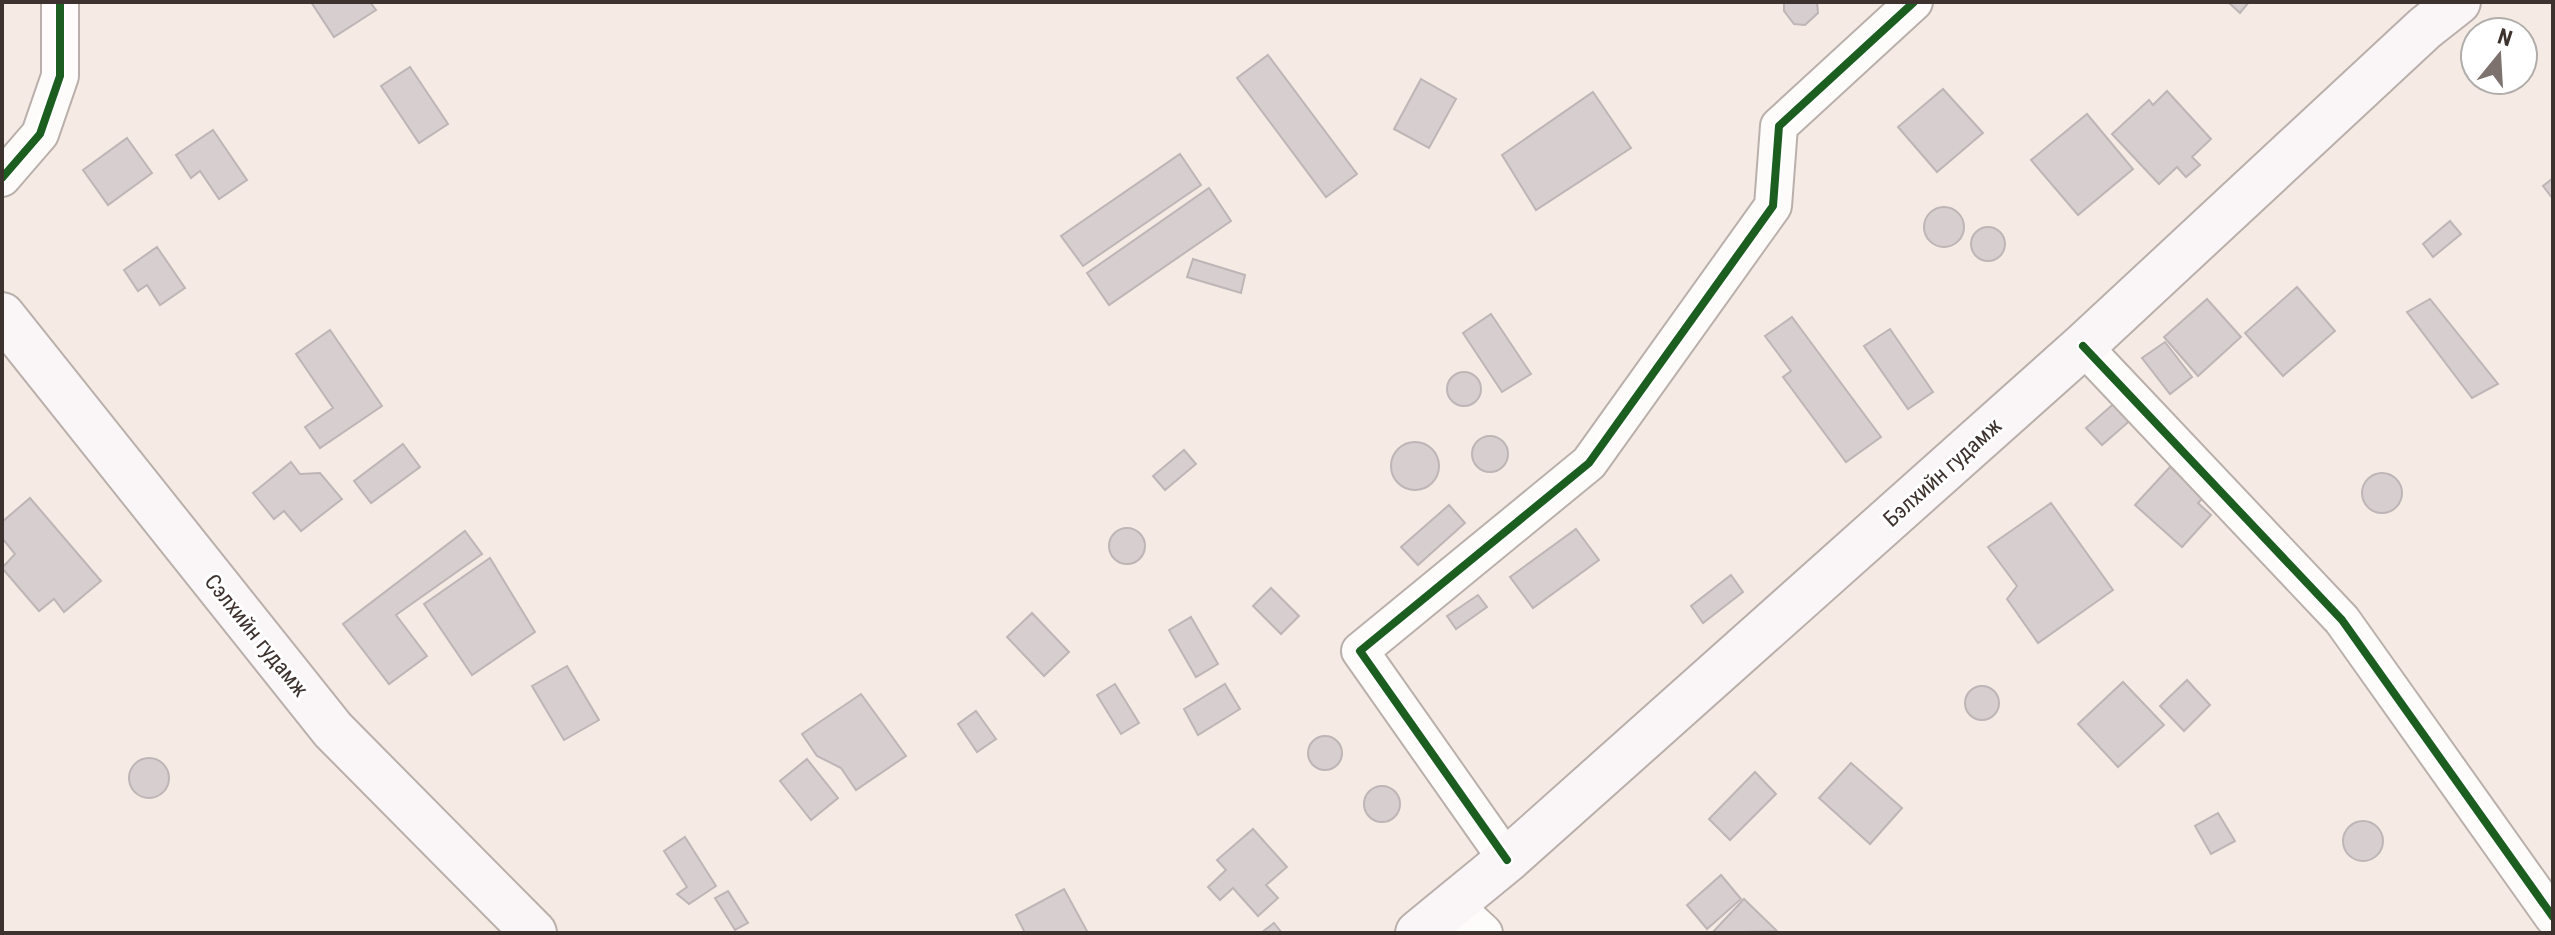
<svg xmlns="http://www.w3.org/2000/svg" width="2555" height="935" font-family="'Roboto Condensed',sans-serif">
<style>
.building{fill:#d7ced0;stroke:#bdb5b6;stroke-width:2}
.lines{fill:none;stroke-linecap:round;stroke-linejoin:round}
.minor-casing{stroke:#bab0ab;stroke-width:40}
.secondary-casing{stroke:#bab0ab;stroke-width:48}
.minor{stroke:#fefcfb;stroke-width:36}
.secondary{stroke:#faf5f7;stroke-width:44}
.cycleway-casing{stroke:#fff;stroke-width:13}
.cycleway{stroke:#1b5e20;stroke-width:8}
.labels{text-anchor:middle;stroke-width:6;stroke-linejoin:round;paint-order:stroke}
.street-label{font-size:22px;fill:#3d322e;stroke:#fff}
</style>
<rect width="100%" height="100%" fill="#f6eae4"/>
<!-- building -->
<g class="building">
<polygon points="311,2 370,2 376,10 334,37"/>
<polygon points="1784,2 1817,2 1818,13 1805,25 1794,24 1784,11"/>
<polygon points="2228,2 2249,2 2240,13"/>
<polygon points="1268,55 1357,174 1326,197 1237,78"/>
<polygon points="410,67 448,124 419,143 381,86"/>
<polygon points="1421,79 1456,99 1429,148 1394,129"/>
<polygon points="1943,89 1983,133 1937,172 1898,127"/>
<polygon points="2167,91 2211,139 2192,157 2200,165 2186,177 2177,167 2159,184 2112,134 2149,100 2153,105"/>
<polygon points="1593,92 1631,148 1536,210 1502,155"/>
<polygon points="2087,114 2133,169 2078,215 2031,160"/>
<polygon points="213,130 247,180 219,199 200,171 191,178 176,155"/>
<polygon points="127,138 152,173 108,205 83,170"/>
<polygon points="1180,154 1201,185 1083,266 1061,236"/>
<polygon points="2553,178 2553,199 2543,186"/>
<polygon points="1209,188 1231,221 1109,305 1087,273"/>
<circle cx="1944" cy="227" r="20"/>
<polygon points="2450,221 2461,234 2433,257 2423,244"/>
<circle cx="1988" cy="244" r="17"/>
<polygon points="157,247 185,288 160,305 147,285 138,291 124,270"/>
<polygon points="1193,259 1245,275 1241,293 1187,277"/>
<polygon points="2297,287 2335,331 2283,376 2245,333"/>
<polygon points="2207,299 2241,337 2198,376 2164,337"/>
<polygon points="2430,299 2498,384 2472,398 2407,312"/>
<polygon points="1491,314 1531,374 1502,392 1463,333"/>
<polygon points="1792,317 1881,437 1846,462 1783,377 1791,371 1765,336"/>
<polygon points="1890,329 1933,392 1908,409 1864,346"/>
<polygon points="330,330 382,406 320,448 305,427 333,408 296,354"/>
<polygon points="2165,342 2192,377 2170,394 2142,358"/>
<circle cx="1464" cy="389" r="17"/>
<polygon points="2118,400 2133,418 2102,445 2086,428"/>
<circle cx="1490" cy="454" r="18"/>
<circle cx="1415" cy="466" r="24"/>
<polygon points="403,444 420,467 371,503 354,481"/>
<polygon points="1184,450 1196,464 1165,490 1153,476"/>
<polygon points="291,462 300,474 320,473 342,499 301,531 284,511 274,519 253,493"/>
<polygon points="2170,467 2204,497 2198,503 2211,515 2182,547 2135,505"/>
<circle cx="2382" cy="493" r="20"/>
<polygon points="30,498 101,581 64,612 54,599 39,611 2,568 15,554 2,538 2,522"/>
<polygon points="2051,503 2113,590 2038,643 2007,599 2017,586 1988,547"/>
<polygon points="1449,505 1465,523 1418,565 1401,547"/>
<circle cx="1127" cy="546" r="18"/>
<polygon points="1576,529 1599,560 1533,608 1510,577"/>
<polygon points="465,531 482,554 396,615 427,656 389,684 343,624"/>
<polygon points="490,558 535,632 472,675 424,604"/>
<polygon points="1731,575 1743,592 1703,623 1691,606"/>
<polygon points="1271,588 1299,616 1281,634 1253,606"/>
<polygon points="1478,595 1487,607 1456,629 1447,616"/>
<polygon points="1032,613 1069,652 1044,676 1007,637"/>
<polygon points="1191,617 1218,664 1196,677 1169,630"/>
<polygon points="567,666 599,720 564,740 532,686"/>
<polygon points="2187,680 2210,705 2184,731 2160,706"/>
<polygon points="2123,682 2164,725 2118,767 2078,724"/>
<polygon points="1115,684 1139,723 1121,734 1097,695"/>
<polygon points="1225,684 1240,709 1198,735 1184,709"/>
<circle cx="1982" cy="703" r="17"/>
<polygon points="861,694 906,756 856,790 841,768 817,756 802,734"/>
<polygon points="976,711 996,739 977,752 958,724"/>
<circle cx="1325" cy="753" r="17"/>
<circle cx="149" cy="778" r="20"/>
<polygon points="807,759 838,798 811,820 780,781"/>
<polygon points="1851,763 1902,808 1870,844 1819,798"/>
<polygon points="1755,772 1776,794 1730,840 1709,819"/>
<circle cx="1382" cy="804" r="18"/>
<polygon points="2218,813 2235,841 2211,854 2195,826"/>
<circle cx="2363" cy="841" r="20"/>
<polygon points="1253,829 1287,867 1266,885 1278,898 1258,916 1233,888 1220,900 1208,887 1226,870 1217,860"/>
<polygon points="685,837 716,886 689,904 677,894 687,887 664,851"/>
<polygon points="1721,875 1741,899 1707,929 1687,905"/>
<polygon points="1064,889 1088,933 1025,933 1016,915"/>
<polygon points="728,891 748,923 735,930 715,898"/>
<polygon points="1744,899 1777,931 1712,933"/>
<polygon points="1274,923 1282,933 1261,933"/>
</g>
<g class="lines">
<defs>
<g id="minor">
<polyline points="2,178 40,134 60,76 60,2"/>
<polyline points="2083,346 2342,620 2553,917"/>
<polyline points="1507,860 1360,651 1589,463 1773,206 1779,126 1914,2"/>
<polyline points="1453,904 1484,933"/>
</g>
<g id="secondary">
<polyline points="2,315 333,730 534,933"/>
<polyline points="1418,933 1507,860 2083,346 2425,28 2458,2"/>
</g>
</defs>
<!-- minor casing -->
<use href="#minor" class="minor-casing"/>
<!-- secondary casing -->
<use href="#secondary" class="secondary-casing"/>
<!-- minor -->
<use href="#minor" class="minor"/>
<!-- secondary -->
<use href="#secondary" class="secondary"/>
<defs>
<g id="cycleway">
<polyline points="2,178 40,134 60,76 60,2"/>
<polyline points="2083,346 2342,620 2553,917"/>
<polyline points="1507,860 1360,651 1589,463 1773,206 1779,126 1914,2"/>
</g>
</defs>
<!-- cycleway casing -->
<use href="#cycleway" class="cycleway-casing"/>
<!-- cycleway -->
<use href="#cycleway" class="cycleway"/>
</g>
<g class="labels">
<!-- street labels -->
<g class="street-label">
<text transform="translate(1942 472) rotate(-42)" y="8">Бэлхийн гудамж</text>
<text transform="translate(257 635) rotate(51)" y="8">Сэлхийн гудамж</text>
</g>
</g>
<!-- border -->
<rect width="2555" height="935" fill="none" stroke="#3d322e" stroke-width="8"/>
<!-- north arrow -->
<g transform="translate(2499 56) rotate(18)"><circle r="38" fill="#ffffff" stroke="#b1adab" stroke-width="2"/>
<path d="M0-6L14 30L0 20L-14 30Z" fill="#7e726e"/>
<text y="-12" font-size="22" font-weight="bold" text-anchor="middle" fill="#3d322e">N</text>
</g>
</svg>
